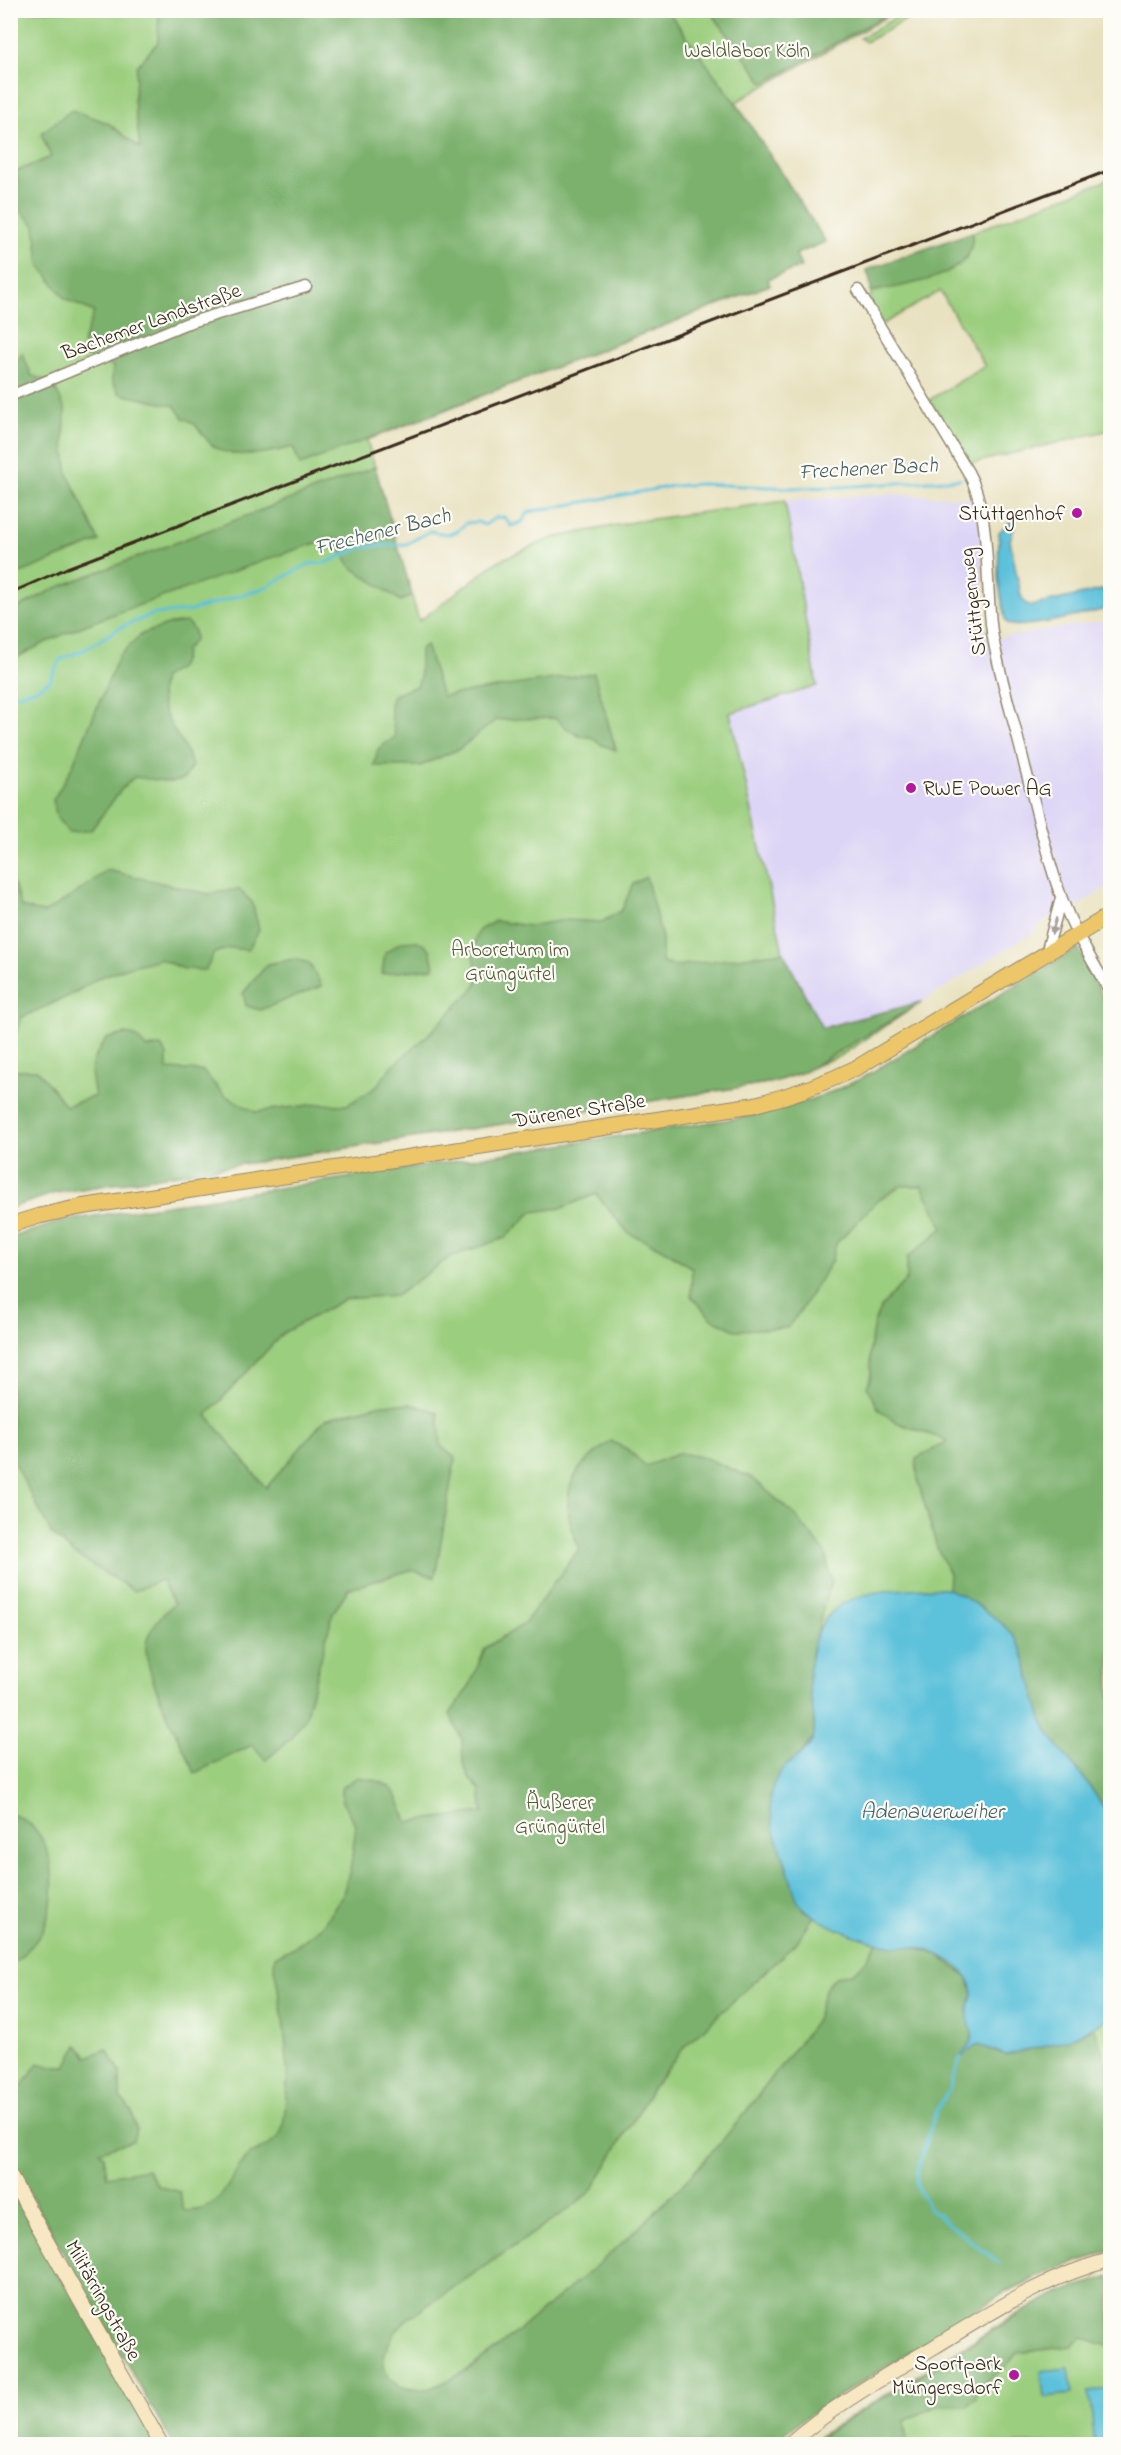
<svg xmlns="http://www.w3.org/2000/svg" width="1121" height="2455" font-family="'Indie Flower',sans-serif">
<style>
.built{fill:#ddd5f6}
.green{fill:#9bce7e;stroke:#6b7c4e;stroke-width:1.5}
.forest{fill:#7cb16d;stroke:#5c6e46;stroke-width:1.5}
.water{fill:#5cc1da;stroke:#4c767c;stroke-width:1.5}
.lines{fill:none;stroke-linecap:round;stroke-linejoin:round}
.stream{stroke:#5cc1da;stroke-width:3}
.street-casing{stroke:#92866e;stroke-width:13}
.secondary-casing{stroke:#92866e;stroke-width:16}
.primary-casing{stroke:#92866e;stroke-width:17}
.street{stroke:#fff;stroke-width:10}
.secondary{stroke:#f7e8c3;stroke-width:14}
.primary{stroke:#ecc669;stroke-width:15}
.rail{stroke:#3b2a1e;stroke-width:3}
.oneway{fill:#a79f9a}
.poi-dot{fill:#b5179e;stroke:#fdfcf7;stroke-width:2}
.labels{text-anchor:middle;stroke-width:4.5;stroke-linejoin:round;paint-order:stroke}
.park-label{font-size:21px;fill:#585b3b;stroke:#fdfcf7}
.street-label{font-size:21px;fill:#3b2a1e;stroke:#fdfcf7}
.poi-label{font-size:21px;fill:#3b2a1e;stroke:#fdfcf7;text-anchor:end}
.water-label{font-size:22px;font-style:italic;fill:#475f60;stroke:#fdfcf7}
</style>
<rect width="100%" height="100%" fill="#fdfcf7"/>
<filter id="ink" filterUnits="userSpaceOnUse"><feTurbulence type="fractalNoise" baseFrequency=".0167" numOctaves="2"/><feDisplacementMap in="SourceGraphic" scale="12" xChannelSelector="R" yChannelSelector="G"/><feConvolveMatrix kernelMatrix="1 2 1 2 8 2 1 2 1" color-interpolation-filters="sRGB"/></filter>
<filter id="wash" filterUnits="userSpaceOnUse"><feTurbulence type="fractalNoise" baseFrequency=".008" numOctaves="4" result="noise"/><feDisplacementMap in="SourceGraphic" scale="24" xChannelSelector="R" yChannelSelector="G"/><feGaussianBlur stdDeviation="1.35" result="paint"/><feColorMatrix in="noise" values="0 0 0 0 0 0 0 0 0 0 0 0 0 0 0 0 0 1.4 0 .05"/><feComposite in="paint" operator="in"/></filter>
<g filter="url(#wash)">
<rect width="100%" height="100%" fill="#e8e1bf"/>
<!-- built -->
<polygon class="built" points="889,494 974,498 979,518 986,640 1110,620 1110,885 1076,907 1048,918 1032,933 922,1002 822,1028 783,952 730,713 817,686 785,501"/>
<!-- green -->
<g class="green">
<polygon points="10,11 897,11 736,102 740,109 692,315 367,440 419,621 498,561 552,538 638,521 785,501 817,686 730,713 783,952 822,1028 922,1002 840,1056 774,1082 55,1193 11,1208"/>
<polygon points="907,11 922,11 866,42 860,38"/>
<path d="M1110,179V430L969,464L929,400L985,366L940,291L883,324L870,302L871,292C898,286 945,280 965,259C972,252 972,241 973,232Z"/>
<path d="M1078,948L1110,1012V2251L1050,2271L1002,2294L804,2418L770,2444H173L11,2161V1237L63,1221L745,1117C790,1107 823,1098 864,1077Z"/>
<polygon points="1110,2276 1110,2444 809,2444 819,2436 1017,2314"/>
</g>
<!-- forest -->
<g class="forest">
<path d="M199,10H667L740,109L826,242L796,254L801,267L768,279L770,285L300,465L293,447C270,453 228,462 210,443C200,433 197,422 183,418L175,406L120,394L112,381L113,366L98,363L86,356L83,342L94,312L65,299L39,264L35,225L17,208V171L51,157L41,133L72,110L108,123L140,148L134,101L137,66L158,42L159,11Z"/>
<polygon points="710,11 893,11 764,83"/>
<path d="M973,232C972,238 972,245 970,251C957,280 898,286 871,292L870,279L866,270Z"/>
<polygon points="22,353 32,376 52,382 65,409 64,443 68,474 99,541 11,577 10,374"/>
<path d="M375,467L412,595L401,601L350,566L335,540L330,539C281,553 233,572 185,589C126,610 65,629 11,661V611L56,588Z"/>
<path d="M187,622L194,631L195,640L185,650C185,666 177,670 163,678C153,718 183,732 192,766L184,779L172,782L134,777L121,790L91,830L69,833L57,818L53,800L71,769L119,656L142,634L171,624Z"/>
<polygon points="426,645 442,696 594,673 616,750 602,745 590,737 579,736 565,727 555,718 496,720 459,749 420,766 374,766 378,749 395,737 390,705 393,695 417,686 420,678 420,649"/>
<polygon points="107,870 208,894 238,889 252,902 259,930 248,950 230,948 214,953 206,970 184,969 160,959 128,967 98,978 71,995 22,1017 15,1037 11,1039 11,883 14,885 21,907 44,913 72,896"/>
<path d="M646,877L662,938V963L675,966L783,952L822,1028L922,1002L804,1072L774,1082L55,1193L11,1208V1070H37L66,1106L95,1096C89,1065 89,1065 106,1039L125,1034L135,1036L146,1048L161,1046L167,1055V1069L203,1071L224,1095L255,1112L317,1104L347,1105L375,1088L393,1065L425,1038L477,985L478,971L471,951L479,930L495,921L529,926L565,920L602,922L622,910L633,884Z"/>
<polygon points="418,941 430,949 434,968 382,974 385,953 401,942"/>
<path d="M1078,948L1110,1012V1816L1086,1781L1058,1747L1043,1723L1005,1626L982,1608L948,1589L949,1574L936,1545L918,1481L916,1459L948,1441L898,1423L879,1410L867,1387C874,1371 869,1371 870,1356C872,1314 878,1308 907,1279V1258L943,1228L922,1186H900L877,1201L836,1244L831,1262L801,1310L787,1328L735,1330L712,1319L691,1296L692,1268L663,1249L628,1233L596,1194L562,1208L532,1212L505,1238L450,1257L397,1295L345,1299L283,1333L207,1415L266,1488L325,1419L382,1404H410L438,1412L441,1446L455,1458L435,1577L411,1570L348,1589L333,1613L305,1718L290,1739L266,1760L252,1745L195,1773C183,1746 139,1667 147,1640C152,1624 162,1615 174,1604L161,1580L134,1591L74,1554L51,1533L11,1456L10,1238L63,1221L745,1117C790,1107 823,1098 864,1077Z"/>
<polygon points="294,959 309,963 322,986 260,1010 246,1006 243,993 268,964"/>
<path d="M611,1441L627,1449L646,1466L680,1453L706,1458L752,1478L794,1514L825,1552L832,1583L824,1604L810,1664L809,1684L814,1713V1736L770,1796L776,1835L798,1901L804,1910L814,1916L797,1942L685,2046L653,2087L592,2190L573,2206L406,2320C387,2338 369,2373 403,2387C411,2390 421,2390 430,2388C466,2376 498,2347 527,2323C596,2268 662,2211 719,2144C748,2111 773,2075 800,2041C805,2034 813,2027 816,2019C822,2006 821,1988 834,1978C838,1975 846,1975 851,1973C864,1966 870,1954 877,1942L915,1947L938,1955L967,1977L973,1991L968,2009V2016L973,2031L970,2049L979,2045L1006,2055L1067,2040L1095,2028L1110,2077V2117L1107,2119L1110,2127V2251L1050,2271L1002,2294L804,2418L770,2444H173L11,2161V2094L22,2086L38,2063L49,2066H66L78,2045L87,2057L107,2049L120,2071V2098L132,2112L136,2129L133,2141L99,2151L104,2156L107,2176L147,2169L158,2186L180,2192L183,2210C213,2215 227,2189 239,2166C249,2149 272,2150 281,2132C284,2125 284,2116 285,2109C291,2061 283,2014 274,1967L275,1957L299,1944L323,1925L342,1897L351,1866L356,1825L342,1802V1788L357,1777C395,1783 394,1787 407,1822L483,1812L480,1790L470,1779L463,1763L462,1740L450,1714L470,1685L485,1648L524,1624L579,1549C568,1521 561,1495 579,1469C587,1458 601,1449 611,1441Z"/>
<path d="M10,1814C56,1826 60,1892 44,1928C37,1943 22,1955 11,1966Z"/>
<polygon points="10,2186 158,2444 11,2444"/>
<polygon points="1110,2276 1110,2344 1108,2346 1080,2337 1072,2346 1017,2353 1004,2369 978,2386 976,2398 966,2406 936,2406 905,2421 907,2444 812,2444 820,2437 1023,2312 1054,2295"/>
</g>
<!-- water -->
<g class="water">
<path d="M1010,522H1013L1014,528L1010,540L1021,596L1025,603L1031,606L1110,588V608C1091,613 1029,628 1012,625C1007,624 1007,623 1005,619L998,578L999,532Z"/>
<path d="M925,1588L948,1589L961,1595L997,1619L1013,1635L1022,1650L1043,1723L1058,1747L1086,1781L1110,1816V2018L1067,2040L1006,2055L979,2045L970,2049L962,2057L960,2056C984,2029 966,2035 968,2011C969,2002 975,1993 971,1984C963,1965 934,1950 915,1947C906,1946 896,1947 887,1945C858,1938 817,1925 798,1902C792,1887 789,1872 784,1858C774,1829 759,1794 784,1768C794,1757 811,1751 814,1735C816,1718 811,1701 809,1685C808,1674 810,1663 812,1653C822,1592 874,1591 925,1588Z"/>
<polygon points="1069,2368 1072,2394 1044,2397 1041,2371"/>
<polygon points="1110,2389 1110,2444 1095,2444 1089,2391"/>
</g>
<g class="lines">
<!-- stream -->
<g class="stream">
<path d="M10,696L36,689L49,681L61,659L84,650L121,627L154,614L190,611L264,588L309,564L325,563L363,547L407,544L430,531C449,535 453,537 466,523L477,522L485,525L495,518L504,517L511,526L522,522L529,512L673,486L700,484L791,488L839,487L960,479"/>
<polyline points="961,2057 949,2090 936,2111 917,2172 916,2184 930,2209 999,2263"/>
</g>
</g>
</g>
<g filter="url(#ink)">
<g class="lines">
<defs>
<g id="street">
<path d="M858,290L968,472C993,517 984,587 993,638C1001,681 1015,724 1025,767C1037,811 1046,857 1062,899C1074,932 1093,962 1110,992"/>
<polyline points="10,396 185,324 306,287"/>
<polyline points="1046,954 1061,898"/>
</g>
<g id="secondary">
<polyline points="10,2176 161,2444"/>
<path d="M789,2444C832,2406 884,2377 934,2347C990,2313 1046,2276 1110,2260"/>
</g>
<path id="primary" d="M10,1225L39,1216L80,1207L753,1105C790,1096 824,1084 858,1067L1110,915"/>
</defs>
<!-- street casing -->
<use href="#street" class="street-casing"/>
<!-- secondary casing -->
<use href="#secondary" class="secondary-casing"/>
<!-- primary casing -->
<use href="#primary" class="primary-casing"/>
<!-- street -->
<use href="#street" class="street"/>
<!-- secondary -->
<use href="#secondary" class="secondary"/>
<!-- primary -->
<use href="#primary" class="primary"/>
<!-- rail -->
<polyline class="rail" points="10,593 67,568 1110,170"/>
</g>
<!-- one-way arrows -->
<defs><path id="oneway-solid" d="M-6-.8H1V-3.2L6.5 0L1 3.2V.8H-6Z" transform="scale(1.5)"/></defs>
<use class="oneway" href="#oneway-solid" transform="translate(1054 926) rotate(106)"/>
</g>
<!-- markers -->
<g class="poi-dot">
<circle cx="1077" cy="513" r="6"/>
<circle cx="911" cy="788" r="6"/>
<circle cx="1014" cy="2375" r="6"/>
</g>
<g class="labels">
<!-- park labels -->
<g class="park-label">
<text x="747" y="57">Waldlabor Köln</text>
<text x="510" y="956">Arboretum im<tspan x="510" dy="24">Grüngürtel</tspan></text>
<text x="560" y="1809">Äußerer<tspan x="560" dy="24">Grüngürtel</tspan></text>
</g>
<!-- street labels -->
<g class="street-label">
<text transform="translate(151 321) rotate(-20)" y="7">Bachemer Landstraße</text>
<text transform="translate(972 602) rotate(-97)" y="7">Stüttgenweg</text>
<text transform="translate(579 1110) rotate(-9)" y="7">Dürener Straße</text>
<text transform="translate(104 2300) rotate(61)" y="7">Militärringstraße</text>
</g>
<!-- poi labels -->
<g class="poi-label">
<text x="1065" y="520">Stüttgenhof</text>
<text x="923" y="795" text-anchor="start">RWE Power AG</text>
<text x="1002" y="2370">Sportpark<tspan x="1002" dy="24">Müngersdorf</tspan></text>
</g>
<!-- water labels -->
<g class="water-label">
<text transform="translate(868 467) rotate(-3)" y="8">Frechener Bach</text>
<text transform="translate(382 530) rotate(-14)" y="8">Frechener Bach</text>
<text x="932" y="1818">Adenauerweiher</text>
</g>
</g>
<!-- margin -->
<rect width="1121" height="2455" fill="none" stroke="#fdfcf7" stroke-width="36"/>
</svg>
